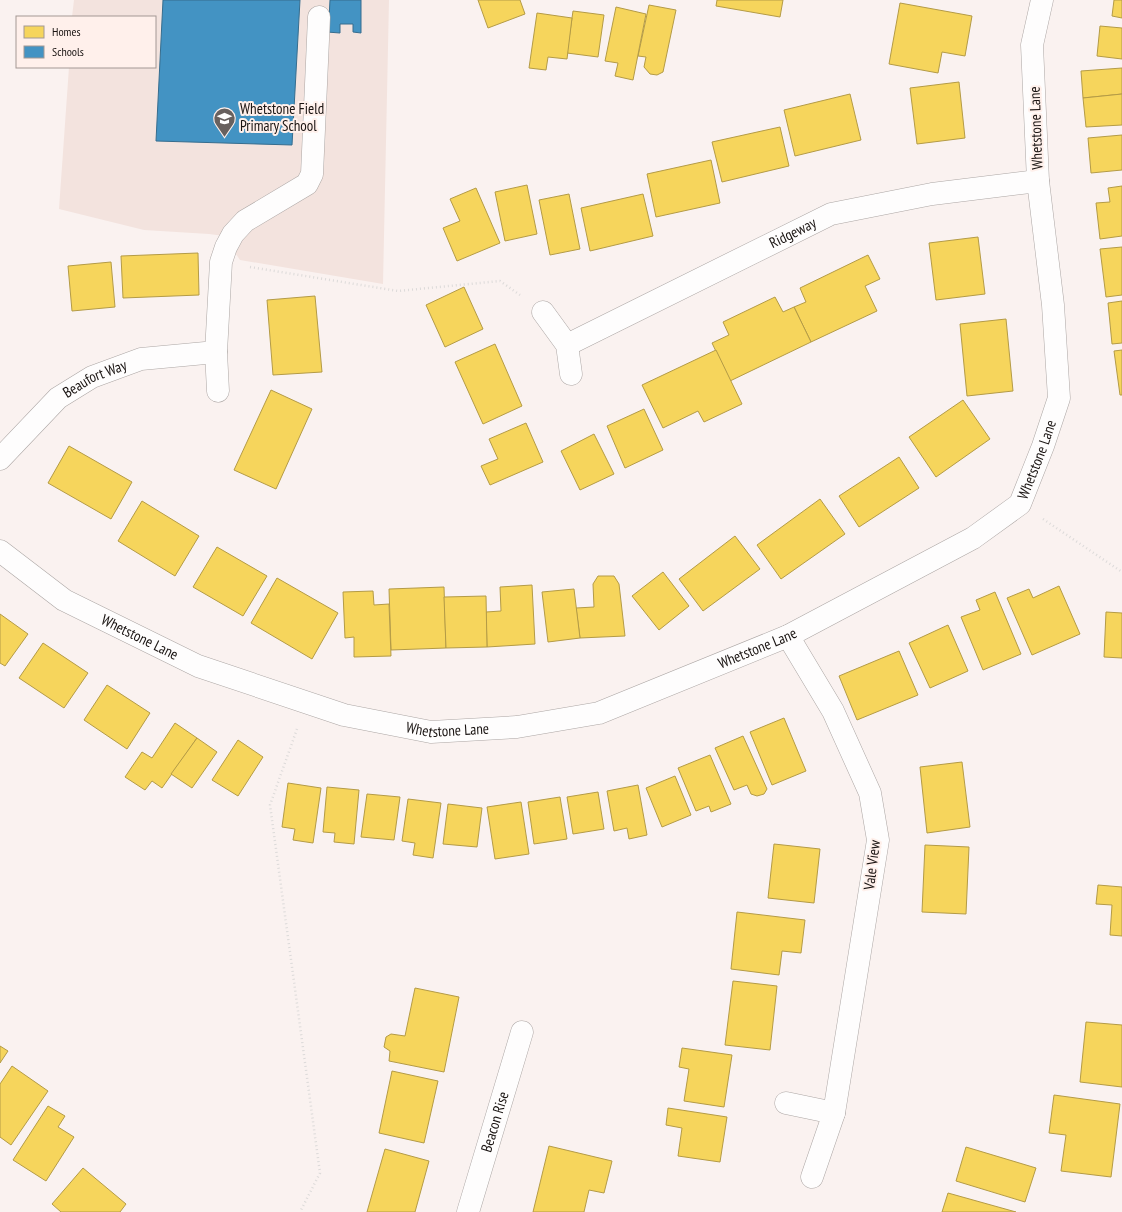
<svg xmlns="http://www.w3.org/2000/svg" width="1122" height="1212" font-family="'PT Sans Narrow',sans-serif">
<style>
.built{fill:#f3e3de}
.homes{fill:#f6d55c;stroke:#b49b46}
.schools{fill:#4393c3;stroke:#366d8e}
.lines{fill:none;stroke-linecap:round;stroke-linejoin:round}
.minor-casing{stroke:#aca6a4;stroke-width:23}
.path{stroke:#dcdad9;stroke-width:2.5;stroke-dasharray:1 3;stroke-linecap:butt}
.minor{stroke:#fefdfd;stroke-width:22}
.labels{text-anchor:middle;stroke-width:4;stroke-linejoin:round;paint-order:stroke}
.poi-label{font-size:15px;fill:#191311;stroke:#fff0eb;text-anchor:start}
.street-label{font-size:15px;fill:#191311;stroke:#fff0eb}
</style>
<rect width="100%" height="100%" fill="#faf2f0"/>
<!-- built -->
<polygon class="built" points="74,0 389,0 383,284 240,260 224,236 209,234 144,230 59,209 69,67 155,67 155,17 72,17"/>
<!-- homes -->
<g class="homes">
<polygon points="478,0 520,0 525,14 488,28"/>
<polygon points="717,0 783,0 780,17 716,6"/>
<polygon points="1114,0 1122,0 1122,18 1112,16"/>
<polygon points="900,3 972,16 965,56 942,52 938,73 889,64"/>
<polygon points="649,5 676,10 663,72 657,75 650,74 644,67 646,57 638,56"/>
<polygon points="616,7 646,14 633,80 615,76 618,63 605,61"/>
<polygon points="573,11 604,15 598,57 567,53"/>
<polygon points="537,13 572,18 567,59 548,57 546,70 529,68"/>
<polygon points="1100,26 1122,28 1122,59 1097,56"/>
<polygon points="1122,68 1122,94 1083,98 1081,71"/>
<polygon points="959,82 965,138 917,144 910,88"/>
<polygon points="850,94 861,140 795,156 784,110"/>
<polygon points="1122,94 1122,125 1086,127 1083,98"/>
<polygon points="780,127 789,166 722,182 712,142"/>
<polygon points="1122,135 1122,170 1091,173 1088,138"/>
<polygon points="711,160 720,203 656,217 647,174"/>
<polygon points="527,185 537,234 505,241 495,192"/>
<polygon points="1122,186 1122,236 1100,239 1096,203 1110,202 1108,188"/>
<polygon points="476,188 500,243 457,261 443,228 460,221 450,199"/>
<polygon points="569,194 580,249 550,255 539,200"/>
<polygon points="643,194 653,236 590,251 581,208"/>
<polygon points="978,237 985,294 936,300 929,243"/>
<polygon points="1122,247 1122,295 1106,297 1100,249"/>
<polygon points="198,253 199,295 123,298 121,256"/>
<polygon points="868,255 880,279 865,286 877,311 811,342 794,307 806,302 800,288"/>
<polygon points="111,262 115,307 72,311 68,266"/>
<polygon points="464,287 483,329 445,347 426,305"/>
<polygon points="315,296 322,372 273,375 267,300"/>
<polygon points="775,297 783,312 794,307 811,342 730,381 712,343 729,335 723,322"/>
<polygon points="1122,301 1122,343 1112,344 1108,303"/>
<polygon points="1006,319 1013,391 967,396 960,324"/>
<polygon points="495,344 522,406 483,424 455,362"/>
<polygon points="716,350 742,404 704,422 698,411 663,428 642,385"/>
<polygon points="1122,350 1122,395 1120,395 1114,351"/>
<polygon points="271,390 312,409 276,489 234,470"/>
<polygon points="963,400 990,439 936,477 909,437"/>
<polygon points="644,409 663,450 625,468 607,426"/>
<polygon points="526,423 543,462 490,485 481,466 498,459 489,439"/>
<polygon points="594,434 614,474 580,490 561,451"/>
<polygon points="69,446 132,482 111,519 48,483"/>
<polygon points="899,457 919,488 859,527 839,496"/>
<polygon points="820,499 845,534 781,579 757,545"/>
<polygon points="142,501 199,536 175,576 118,541"/>
<polygon points="735,536 760,569 703,611 679,579"/>
<polygon points="217,547 267,576 243,616 193,587"/>
<polygon points="663,572 689,606 659,630 632,596"/>
<polygon points="598,576 614,576 619,584 625,636 580,638 576,608 594,607 593,584"/>
<polygon points="277,578 338,613 312,659 251,623"/>
<polygon points="532,585 535,644 487,647 486,612 501,611 500,587"/>
<polygon points="1059,586 1080,634 1032,655 1007,598 1029,589 1033,598"/>
<polygon points="444,587 446,648 391,650 389,589"/>
<polygon points="574,589 580,638 548,642 542,592"/>
<polygon points="373,591 374,605 389,604 391,656 354,657 354,637 345,638 343,592"/>
<polygon points="995,592 1021,654 983,670 961,617 980,610 976,600"/>
<polygon points="486,596 487,647 446,648 444,597"/>
<polygon points="1106,612 1122,613 1122,658 1104,657"/>
<polygon points="0,614 28,634 5,666 0,663"/>
<polygon points="948,625 968,671 930,688 909,643"/>
<polygon points="43,643 88,673 64,708 19,678"/>
<polygon points="899,651 918,695 857,720 839,676"/>
<polygon points="107,685 150,713 127,749 84,720"/>
<polygon points="784,718 806,771 772,785 750,732"/>
<polygon points="175,723 197,738 162,788 152,781 145,790 125,777 142,752 152,758"/>
<polygon points="743,736 767,789 764,794 757,796 751,794 747,785 734,790 715,748"/>
<polygon points="197,738 217,752 192,788 171,774"/>
<polygon points="238,740 263,757 238,796 212,780"/>
<polygon points="710,755 731,804 711,812 709,806 696,811 678,768"/>
<polygon points="962,762 970,827 927,833 920,767"/>
<polygon points="675,776 691,815 662,827 646,788"/>
<polygon points="288,783 321,788 313,843 293,840 295,829 282,827"/>
<polygon points="638,785 647,835 629,839 627,828 614,831 607,791"/>
<polygon points="327,787 359,790 354,844 334,842 335,833 323,832"/>
<polygon points="598,792 604,829 573,834 567,797"/>
<polygon points="367,794 400,797 394,840 361,837"/>
<polygon points="560,797 567,839 534,844 528,802"/>
<polygon points="408,799 441,803 433,858 413,855 415,843 402,841"/>
<polygon points="521,802 529,854 495,859 487,807"/>
<polygon points="448,804 482,808 477,847 443,844"/>
<polygon points="774,844 820,849 814,903 768,898"/>
<polygon points="925,845 969,847 966,914 922,912"/>
<polygon points="1098,885 1122,887 1122,936 1110,935 1112,905 1096,904"/>
<polygon points="737,912 805,920 801,953 782,951 779,975 731,969"/>
<polygon points="733,981 777,986 770,1050 725,1045"/>
<polygon points="415,988 459,997 444,1072 389,1061 390,1051 384,1047 386,1037 391,1034 405,1036"/>
<polygon points="1086,1022 1122,1025 1122,1087 1080,1082"/>
<polygon points="0,1046 8,1051 0,1063"/>
<polygon points="682,1048 732,1055 724,1107 684,1101 689,1069 679,1067"/>
<polygon points="12,1066 48,1091 11,1145 0,1137 0,1084"/>
<polygon points="392,1071 438,1081 424,1143 379,1133"/>
<polygon points="1054,1095 1120,1104 1111,1177 1061,1171 1066,1135 1049,1133"/>
<polygon points="48,1106 65,1116 58,1127 74,1137 46,1181 13,1160"/>
<polygon points="668,1108 727,1117 720,1162 678,1156 682,1128 666,1125"/>
<polygon points="549,1146 612,1161 604,1193 589,1190 584,1212 533,1212"/>
<polygon points="966,1147 1036,1168 1025,1202 956,1181"/>
<polygon points="385,1149 429,1161 415,1212 367,1212"/>
<polygon points="83,1168 126,1204 120,1212 61,1212 52,1204"/>
<polygon points="948,1193 1016,1212 942,1212"/>
</g>
<!-- schools -->
<g class="schools">
<polygon points="163,0 300,0 292,145 156,141"/>
<polygon points="330,0 361,0 361,33 353,32 353,24 340,24 340,33 327,32 329,19"/>
</g>
<g class="lines">
<defs>
<g id="minor">
<polyline points="543,312 567,345 571,374"/>
<path id="s1" d="M567,345L831,214L932,194L1038,181"/>
<polyline points="218,391 216,352 221,262 226,247 233,234 245,221 307,184 312,174 319,17"/>
<path id="s2" d="M0,459L58,398L92,377L141,359L216,352"/>
<path id="s3" d="M0,551L64,600L198,666L344,715L431,732L517,727L599,713L788,636L973,538L1020,504L1043,446L1059,398L1053,305L1038,181L1032,45L1042,0"/>
<polyline points="788,636 833,711 870,793 878,840 834,1113 812,1177"/>
<polyline points="786,1103 834,1113"/>
<path id="s4" d="M468,1212L522,1032"/>
</g>
</defs>
<!-- minor casing -->
<use href="#minor" class="minor-casing"/>
<!-- path -->
<g class="path">
<polyline points="250,267 398,291 500,281 520,295"/>
<polyline points="1043,519 1122,572"/>
<polyline points="297,729 270,805 320,1173 300,1212"/>
</g>
<!-- minor -->
<use href="#minor" class="minor"/>
</g>
<!-- icons -->
<defs>
<symbol id="school-pin" viewBox="-11 -11 22 30"><path d="M0 17L-7.5 6A9.5 9.5 0 1 1 7.5 6Z" fill="#68615f" stroke="#fff0eb"/><path d="M0-5L7-2L0 1L-7-2ZM-4 1L0 2.5L4 1V4Q0 6-4 4Z" fill="#fff"/></symbol>
</defs>
<g fill-rule="evenodd">
<use href="#school-pin" x="212" y="106" width="25" height="34"/>
</g>
<g class="labels">
<!-- poi labels -->
<g class="poi-label">
<text x="240" y="114">Whetstone Field<tspan x="240" dy="17">Primary School</tspan></text>
</g>
<!-- street labels -->
<g class="street-label">
<text transform="translate(1036 128) rotate(-92)" y="5">Whetstone Lane</text>
<text dy="5" stroke="none"><textPath href="#s1" startOffset="252">Ridgeway</textPath></text>
<text dy="5" stroke="none"><textPath href="#s2" startOffset="126">Beaufort Way</textPath></text>
<text dy="5" stroke="none"><textPath href="#s3" startOffset="1161">Whetstone Lane</textPath></text>
<text dy="5" stroke="none"><textPath href="#s3" startOffset="165">Whetstone Lane</textPath></text>
<text dy="5" stroke="none"><textPath href="#s3" startOffset="813">Whetstone Lane</textPath></text>
<text dy="5" stroke="none"><textPath href="#s3" startOffset="489">Whetstone Lane</textPath></text>
<text transform="translate(872 865) rotate(-83)" y="5">Vale View</text>
<text dy="5" stroke="none"><textPath href="#s4" startOffset="94">Beacon Rise</textPath></text>
</g>
</g>
<!-- legend -->
<rect x="16" y="16" width="140" height="52" fill="#fff0eb" stroke="#a39894"/>
<rect x="24" y="26" width="20" height="12" fill="#f6d55c" stroke="#a39894"/>
<text x="52" y="36" font-size="12" fill="#191311">Homes</text>
<rect x="24" y="46" width="20" height="12" fill="#4393c3" stroke="#a39894"/>
<text x="52" y="56" font-size="12" fill="#191311">Schools</text>
</svg>
